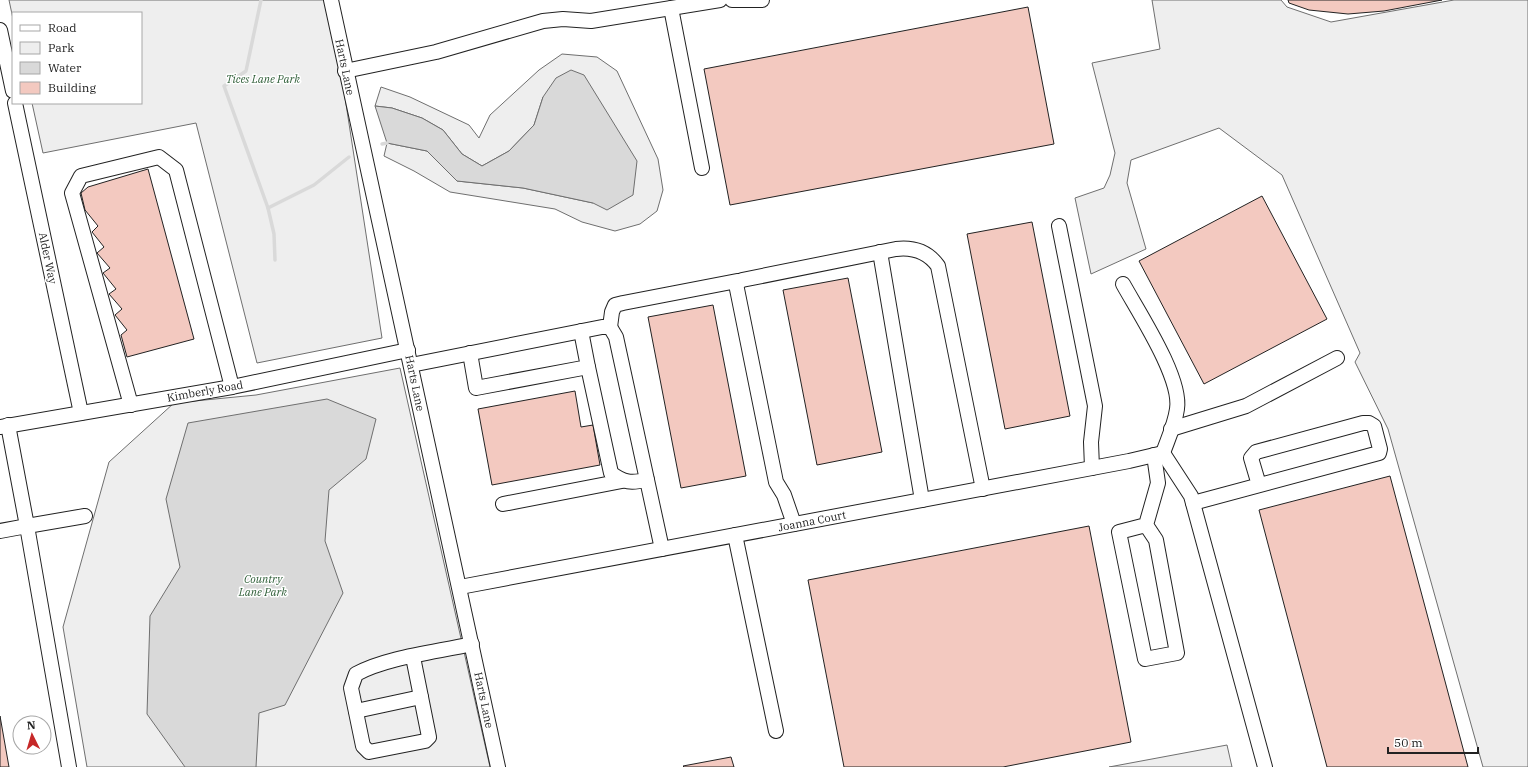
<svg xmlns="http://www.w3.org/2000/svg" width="1528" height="767" font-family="'IBM Plex Serif',serif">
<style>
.green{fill:#eee;stroke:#6f6f6f}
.water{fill:#d9d9d9;stroke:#6f6f6f}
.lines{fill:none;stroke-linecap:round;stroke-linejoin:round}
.stream{stroke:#d9d9d9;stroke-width:3.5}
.building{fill:#f3c9c0;stroke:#222}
.minor-casing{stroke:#222;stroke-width:16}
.minor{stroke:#fff;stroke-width:14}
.labels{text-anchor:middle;stroke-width:3;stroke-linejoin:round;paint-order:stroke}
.street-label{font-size:11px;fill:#222;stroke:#fff}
.park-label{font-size:11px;font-style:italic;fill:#2f5e38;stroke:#fff}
</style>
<rect width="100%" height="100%" fill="#fff"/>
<!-- green -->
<g class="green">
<polygon points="9,0 330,0 382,338 257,363 196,123 43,153 32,103 141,103 141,13 13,13 13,19"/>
<polygon points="1152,0 1281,0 1287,7 1331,22 1454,0 1528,0 1528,767 1483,767 1388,429 1355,362 1360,353 1282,175 1219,128 1131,160 1127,183 1146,249 1091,274 1075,198 1104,188 1110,175 1115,153 1092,63 1160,49"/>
<polygon points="562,54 597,57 617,71 658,159 663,190 657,211 640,224 615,231 582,222 555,209 450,192 414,171 384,156 387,143 427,151 457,181 523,188 593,203 543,97 534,125 509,151 482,166 462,154 443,130 422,118 392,108 375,106 381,87 410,97 469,125 479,138 490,115 539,70"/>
<polygon points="400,368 490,767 87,767 63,627 109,462 174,403 256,395"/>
<polygon points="1227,745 1232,767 1109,767"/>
</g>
<!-- water -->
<g class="water">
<polygon points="571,70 584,75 637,161 633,195 607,210 593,203 523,188 457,181 427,151 387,143 375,106 392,108 422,118 443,130 462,154 482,166 509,151 534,125 543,97 556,78"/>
<polygon points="327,399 376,419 366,459 329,490 325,541 343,593 285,705 259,713 256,767 185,767 147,714 150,616 180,567 166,499 188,423"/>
</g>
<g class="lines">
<!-- stream -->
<g class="stream">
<polyline points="261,0 246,71 224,86 268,208 314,185 349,157"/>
<polyline points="382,144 387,143"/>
<polyline points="268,208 274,234 275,260"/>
</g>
</g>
<!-- building -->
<g class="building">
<polygon points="1288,0 1442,0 1384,11 1348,14 1309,10 1289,3"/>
<polygon points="1028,7 1054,144 730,205 704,69"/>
<polygon points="148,169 194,339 127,357 121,335 127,330 115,315 122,309 109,294 116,289 103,273 110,268 97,253 104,247 92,232 98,226 85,210 81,193 88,187"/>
<polygon points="1262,196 1327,319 1204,384 1139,261"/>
<polygon points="1032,222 1070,416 1005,429 967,234"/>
<polygon points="848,278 882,452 817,465 783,290"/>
<polygon points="713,305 746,476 681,488 648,317"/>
<polygon points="575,391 581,427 593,425 600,465 492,485 478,409"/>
<polygon points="1390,476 1468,767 1327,767 1259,510"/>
<polygon points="1089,526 1131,742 1003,767 844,767 808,580"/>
<polygon points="0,716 9,767 0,767"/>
<polygon points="731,757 734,767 684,767 683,766"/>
</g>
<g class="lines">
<defs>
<g id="minor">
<polyline points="331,0 498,767"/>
<polyline points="732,0 762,0"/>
<polyline points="671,8 702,168"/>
<polyline points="0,30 13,91"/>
<polyline points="345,71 436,52 543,21 563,19 591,21 720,0"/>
<polyline points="15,103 81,413"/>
<polyline points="1059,226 1095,406 1091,442 1092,468"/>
<polyline points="880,252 922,500"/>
<path d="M1123,284C1139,313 1182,378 1177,409C1175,424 1168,439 1163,453"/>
<polyline points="610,327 612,312 615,305 623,303 737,281"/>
<polyline points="470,353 476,388 588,367 581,331"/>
<polyline points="411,365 602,327 610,327 616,337 662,549"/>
<path d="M588,367L611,473C624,483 631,483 647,480"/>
<polyline points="131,405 72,193 81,176 159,157 176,170 232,387"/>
<polyline points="8,425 27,526 85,516"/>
<polyline points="0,427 232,387 408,350"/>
<polyline points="1171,429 1246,406 1337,358"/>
<polyline points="1163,453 1191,496 1265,767"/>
<polyline points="1193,503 1379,453 1380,449 1374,426 1369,423 1363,423 1256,452 1251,458 1259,485"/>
<polyline points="503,504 622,481"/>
<path d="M794,524L784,495L776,482L736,284L742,280L896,249C913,247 928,252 938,266L983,489"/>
<polyline points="1146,525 1156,540 1177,653 1145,659 1119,532 1146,525 1158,483 1154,455"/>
<polyline points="0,531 27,526 69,767"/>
<polyline points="735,535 776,731"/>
<polyline points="460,587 1129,461 1163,453"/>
<path d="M413,657L429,737L425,741L369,752L363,746L351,688L356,674C387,657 437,652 472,644"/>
<polyline points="356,711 421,697"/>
</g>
</defs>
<!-- minor casing -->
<use href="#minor" class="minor-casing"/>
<!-- minor -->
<use href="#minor" class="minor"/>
</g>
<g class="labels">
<!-- street labels -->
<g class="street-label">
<text transform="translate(345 67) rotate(78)" y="4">Harts Lane</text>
<text transform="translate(48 258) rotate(78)" y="4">Alder Way</text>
<text transform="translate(415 383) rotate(78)" y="4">Harts Lane</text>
<text transform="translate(205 391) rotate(-10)" y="4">Kimberly Road</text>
<text transform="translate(812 521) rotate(-11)" y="4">Joanna Court</text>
<text transform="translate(484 700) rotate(78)" y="4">Harts Lane</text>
</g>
<!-- park labels -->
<g class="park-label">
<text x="263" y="83">Tices Lane Park</text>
<text x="263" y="583">Country<tspan x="263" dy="13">Lane Park</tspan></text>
</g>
</g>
<!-- legend -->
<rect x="12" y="12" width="130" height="92" fill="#ffffff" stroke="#a7a7a7"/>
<rect x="20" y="25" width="20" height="6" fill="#ffffff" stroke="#a7a7a7"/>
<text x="48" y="32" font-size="12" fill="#222222">Road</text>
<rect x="20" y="42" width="20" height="12" fill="#eeeeee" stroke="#a7a7a7"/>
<text x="48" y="52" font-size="12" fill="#222222">Park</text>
<rect x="20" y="62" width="20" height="12" fill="#d9d9d9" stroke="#a7a7a7"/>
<text x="48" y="72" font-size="12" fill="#222222">Water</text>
<rect x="20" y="82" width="20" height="12" fill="#f3c9c0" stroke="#a7a7a7"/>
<text x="48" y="92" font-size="12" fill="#222222">Building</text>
<!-- north arrow -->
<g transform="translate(32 735) rotate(355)"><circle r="19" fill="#ffffff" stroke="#a7a7a7"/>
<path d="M0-3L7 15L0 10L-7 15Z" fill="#c62828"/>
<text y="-6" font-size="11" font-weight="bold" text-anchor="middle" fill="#222222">N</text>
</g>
<!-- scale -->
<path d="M1388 747v6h90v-6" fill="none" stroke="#222222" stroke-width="2"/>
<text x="1394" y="747" font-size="12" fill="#222222" stroke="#ffffff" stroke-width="3" paint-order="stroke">50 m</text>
</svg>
